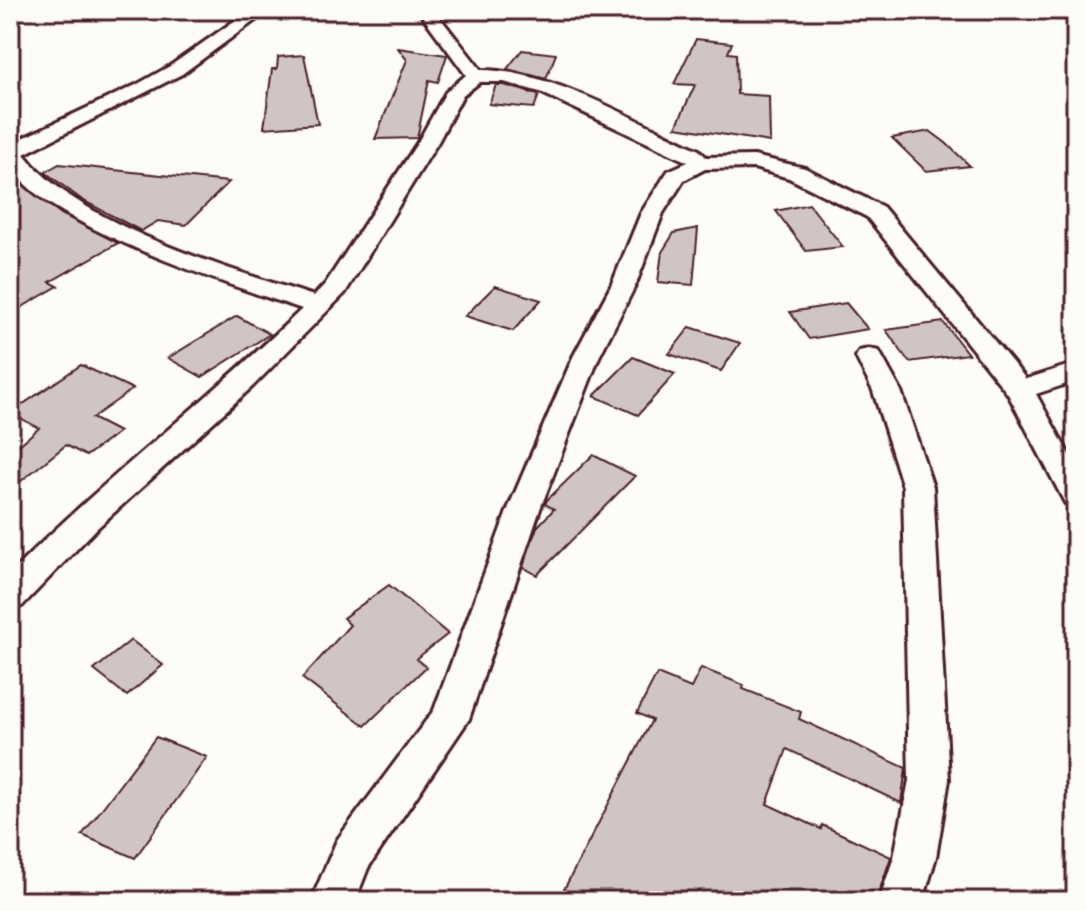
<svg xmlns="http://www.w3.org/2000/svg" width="1086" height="911" font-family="Sriracha,sans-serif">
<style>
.building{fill:#d0c5c4;stroke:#4a1f2b;stroke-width:2}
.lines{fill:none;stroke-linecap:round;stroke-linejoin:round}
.minor-casing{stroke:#4a1f2b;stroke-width:6}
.minor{fill:#fdfcf7;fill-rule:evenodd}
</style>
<rect width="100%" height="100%" fill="#fdfcf7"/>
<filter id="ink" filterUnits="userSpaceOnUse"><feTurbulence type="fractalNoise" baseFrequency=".0125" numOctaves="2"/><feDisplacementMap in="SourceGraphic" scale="16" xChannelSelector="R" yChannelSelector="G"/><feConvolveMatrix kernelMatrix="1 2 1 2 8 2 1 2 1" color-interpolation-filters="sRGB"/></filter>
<g filter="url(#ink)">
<!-- building -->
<g class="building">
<polygon points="696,39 732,43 728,53 736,54 737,94 769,96 770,142 676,127 695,85 674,84"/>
<polygon points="398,48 447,55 438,82 429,80 417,138 375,139 407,60"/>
<polygon points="522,50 556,54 546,79 507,69"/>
<polygon points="304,55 318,124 264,128 272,69 277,69 278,57"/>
<polygon points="496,85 504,85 539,95 534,108 489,104"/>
<polygon points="930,131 946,143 970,166 926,171 892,138"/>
<polygon points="59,164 123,171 229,182 186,225 158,221 141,231 82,200 45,172"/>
<polygon points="23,185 61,214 118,243 50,282 58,286 10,314 10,192"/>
<polygon points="809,204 843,247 806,251 776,211"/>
<polygon points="698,228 693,285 658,282 662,252 674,233"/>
<polygon points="495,286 541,300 513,331 465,316"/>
<polygon points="846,303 868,329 809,339 790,312"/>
<polygon points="237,316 270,334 202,377 168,358"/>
<polygon points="943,322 968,354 909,362 886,330"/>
<polygon points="690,327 740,343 721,371 669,354"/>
<polygon points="633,357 675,374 638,415 594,396"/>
<polygon points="81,365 133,389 92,418 119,432 86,456 66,445 10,490 10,453 39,428 10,413"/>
<polygon points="593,455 635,476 537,575 523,567 537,527 554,509 545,504 547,500"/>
<polygon points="389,585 448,634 416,659 426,667 365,726 302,678 350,625 343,618"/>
<polygon points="131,640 163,665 127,696 94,670"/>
<polygon points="701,668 744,685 743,689 801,712 799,719 906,768 901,803 787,749 767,804 821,829 822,825 891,857 876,901 558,901 652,720 637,713 657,674 691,688"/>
<polygon points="156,737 207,757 135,858 82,835"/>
</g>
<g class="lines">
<defs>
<g id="minor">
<path d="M250,10H269L182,74L24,154C78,226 230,269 314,296L326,283L418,142L446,92L466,75L418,10H434L481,70C551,70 636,121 699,150L706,157L754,156L805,168L883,207L1026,379L1076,363V381L1036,394L1076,467V506L1065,503L1008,394L867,217L789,178L754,168L705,169L684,180L663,213L636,284L599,357L540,509L469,719L368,868L355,901H311L337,840L434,710L508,509L573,357L612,284L641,213L668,171L688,162L540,92L504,82H480L463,95L438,142L345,293L253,386L96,529L22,606L10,610V574C102,480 208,401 302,309C236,287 46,226 12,168C8,161 10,152 10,144L136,85L170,66Z"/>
<polygon points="869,349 879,351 901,391 933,487 949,780 936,857 923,901 879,901 894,857 909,780 903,487 873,391 856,357 859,351"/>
</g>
</defs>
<!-- minor casing -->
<use href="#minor" class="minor-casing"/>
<!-- minor -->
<use href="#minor" class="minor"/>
</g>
</g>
<!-- margin -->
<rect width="1086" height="911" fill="none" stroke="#fdfcf7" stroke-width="40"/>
<rect x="20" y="20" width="1046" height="871" fill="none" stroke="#4a1f2b" stroke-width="3" filter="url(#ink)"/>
</svg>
